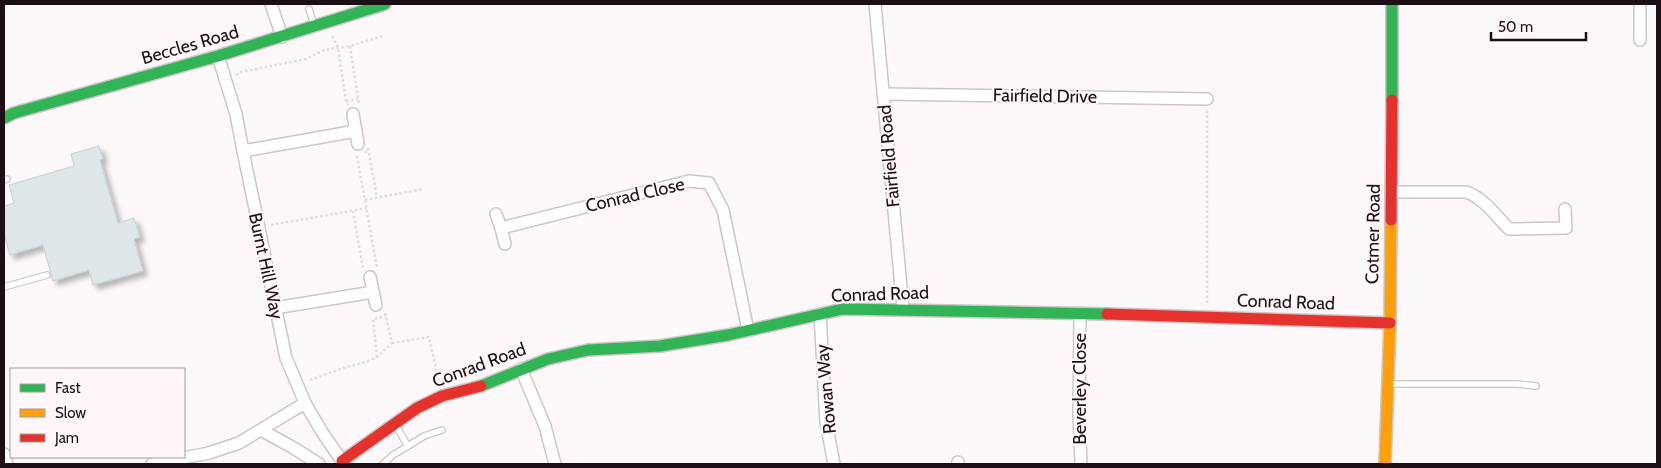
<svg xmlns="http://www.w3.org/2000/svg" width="1661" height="468" font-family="Cabin,sans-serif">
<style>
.building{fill:#dfe6e8;stroke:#c8cfd0;filter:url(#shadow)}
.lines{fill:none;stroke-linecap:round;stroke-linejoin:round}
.lane-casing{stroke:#cdc5c8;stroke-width:8}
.street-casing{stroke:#cdc5c8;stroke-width:14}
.fast-casing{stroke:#cdc5c8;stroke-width:14}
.slow-casing{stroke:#cdc5c8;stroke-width:14}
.jam-casing{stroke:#cdc5c8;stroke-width:14}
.path{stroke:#dedcdd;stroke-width:2.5;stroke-dasharray:2.5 2.5;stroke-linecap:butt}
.lane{stroke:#fffefe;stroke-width:5.5}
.street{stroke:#fffefe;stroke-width:11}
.fast{stroke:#30b455;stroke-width:11}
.slow{stroke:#ff9f0a;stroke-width:11}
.jam{stroke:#e5322d;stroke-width:11}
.labels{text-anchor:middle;stroke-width:4.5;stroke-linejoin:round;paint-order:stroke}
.street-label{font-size:18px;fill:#1c0f15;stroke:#fef6f9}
</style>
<defs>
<filter id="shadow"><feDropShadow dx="4.5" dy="4.5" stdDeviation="2.5" flood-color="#0004"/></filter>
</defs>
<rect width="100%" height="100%" fill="#fcf8fa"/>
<!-- building -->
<polygon class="building" points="99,146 103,159 100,160 118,223 134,218 140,237 134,239 143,271 93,285 89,270 53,281 43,245 10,255 4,234 4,206 14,203 9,185 74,166 71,154"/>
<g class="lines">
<defs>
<g id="lane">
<polyline points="309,9 313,22"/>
<polyline points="4,180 7,179"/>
<polyline points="4,287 47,275"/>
<polyline points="1392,384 1517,384 1536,386"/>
<polyline points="408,446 424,436 442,430"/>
<polyline points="383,464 393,455 408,446 396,426"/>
</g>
<g id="street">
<polyline points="271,4 282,37"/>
<polyline points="875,4 903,309"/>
<polyline points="1640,4 1640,40"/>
<polyline points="218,56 236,114 243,151 286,358 305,403 322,432 344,464"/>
<polyline points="884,94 1207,99"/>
<polyline points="353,114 358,144"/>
<polyline points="243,151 356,131"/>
<path d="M1391,192H1466C1484,198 1496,216 1509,229L1566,228L1565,209"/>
<polyline points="496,214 501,228"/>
<polyline points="505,244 501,228 689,181 709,183 723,210 748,330"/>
<polyline points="370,277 376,305"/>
<polyline points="275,308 373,292"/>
<polyline points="1080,313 1079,416 1081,464"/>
<polyline points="820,314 826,422 834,464"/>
<polyline points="521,369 545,426 555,464"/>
<polyline points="261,430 292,447 319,464"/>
<polyline points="4,454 7,464"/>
<polyline points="152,464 209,453 239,443 305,403"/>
<polyline points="958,464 958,462"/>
</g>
<g id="fast">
<polyline points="1392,4 1392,100"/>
<polyline points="4,118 14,113 218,56 385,4"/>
<polyline points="481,386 548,359 588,350 660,346 728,335 843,309 1107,314"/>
</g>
<polyline id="slow" points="1385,464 1390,323 1391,220"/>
<g id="jam">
<polyline points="1391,220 1392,100"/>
<polyline points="1107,314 1390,323"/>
<polyline points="342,461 417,408 442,396 481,386"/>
</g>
</defs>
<!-- lane casing -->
<use href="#lane" class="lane-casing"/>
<!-- street casing -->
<use href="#street" class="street-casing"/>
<!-- fast casing -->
<use href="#fast" class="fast-casing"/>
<!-- slow casing -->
<use href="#slow" class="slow-casing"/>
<!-- jam casing -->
<use href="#jam" class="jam-casing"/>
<!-- path -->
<g class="path">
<polyline points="332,36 338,48 346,101 348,105"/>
<polyline points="350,46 359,104"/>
<polyline points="236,75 241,72 306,59 324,50 350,46 383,36"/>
<polyline points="346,101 358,99"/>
<polyline points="368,148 377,198"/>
<polyline points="365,151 369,155"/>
<polyline points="357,156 377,268"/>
<polyline points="365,200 423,189"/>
<polyline points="353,211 363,269"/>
<polyline points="271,225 367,208"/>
<polyline points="1207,303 1207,109"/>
<polyline points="385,313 392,343"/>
<polyline points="392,343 429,337 439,382"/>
<polyline points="377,357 373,319 386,316"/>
<polyline points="310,380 343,368 366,362 377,357 392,343"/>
</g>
<!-- lane -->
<use href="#lane" class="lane"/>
<!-- street -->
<use href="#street" class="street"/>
<!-- fast -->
<use href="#fast" class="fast"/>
<!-- slow -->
<use href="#slow" class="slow"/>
<!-- jam -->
<use href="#jam" class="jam"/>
</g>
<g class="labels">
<!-- street labels -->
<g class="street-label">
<text transform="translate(190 45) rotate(-16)" y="6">Beccles Road</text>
<text transform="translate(1045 96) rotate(1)" y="6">Fairfield Drive</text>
<text transform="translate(889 156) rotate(-95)" y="6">Fairfield Road</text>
<text transform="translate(635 195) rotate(-13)" y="6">Conrad Close</text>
<text transform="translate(1373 234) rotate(-89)" y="6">Cotmer Road</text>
<text transform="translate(266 266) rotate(78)" y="6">Burnt Hill Way</text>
<text transform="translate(880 294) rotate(-2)" y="6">Conrad Road</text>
<text transform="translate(1286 302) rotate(2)" y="6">Conrad Road</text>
<text transform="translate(479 365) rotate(-20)" y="6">Conrad Road</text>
<text transform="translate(826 389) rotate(-95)" y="6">Rowan Way</text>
<text transform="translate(1080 389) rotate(-90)" y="6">Beverley Close</text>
</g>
</g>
<!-- border -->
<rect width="1661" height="468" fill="none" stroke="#1c0f15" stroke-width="10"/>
<!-- legend -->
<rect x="10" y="368" width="175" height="90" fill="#fef6f9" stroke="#a49a9e"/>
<rect x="20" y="384" width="25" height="8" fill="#30b455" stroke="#a49a9e"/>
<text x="55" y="393" font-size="15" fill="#1c0f15">Fast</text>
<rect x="20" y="409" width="25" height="8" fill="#ff9f0a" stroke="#a49a9e"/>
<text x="55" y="418" font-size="15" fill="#1c0f15">Slow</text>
<rect x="20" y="434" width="25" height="8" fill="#e5322d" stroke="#a49a9e"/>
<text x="55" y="443" font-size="15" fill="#1c0f15">Jam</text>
<!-- scale -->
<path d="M1491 32v8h95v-8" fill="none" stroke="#1c0f15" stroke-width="2.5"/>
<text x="1498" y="32" font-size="15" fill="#1c0f15" stroke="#fef6f9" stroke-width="4" paint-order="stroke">50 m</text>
</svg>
